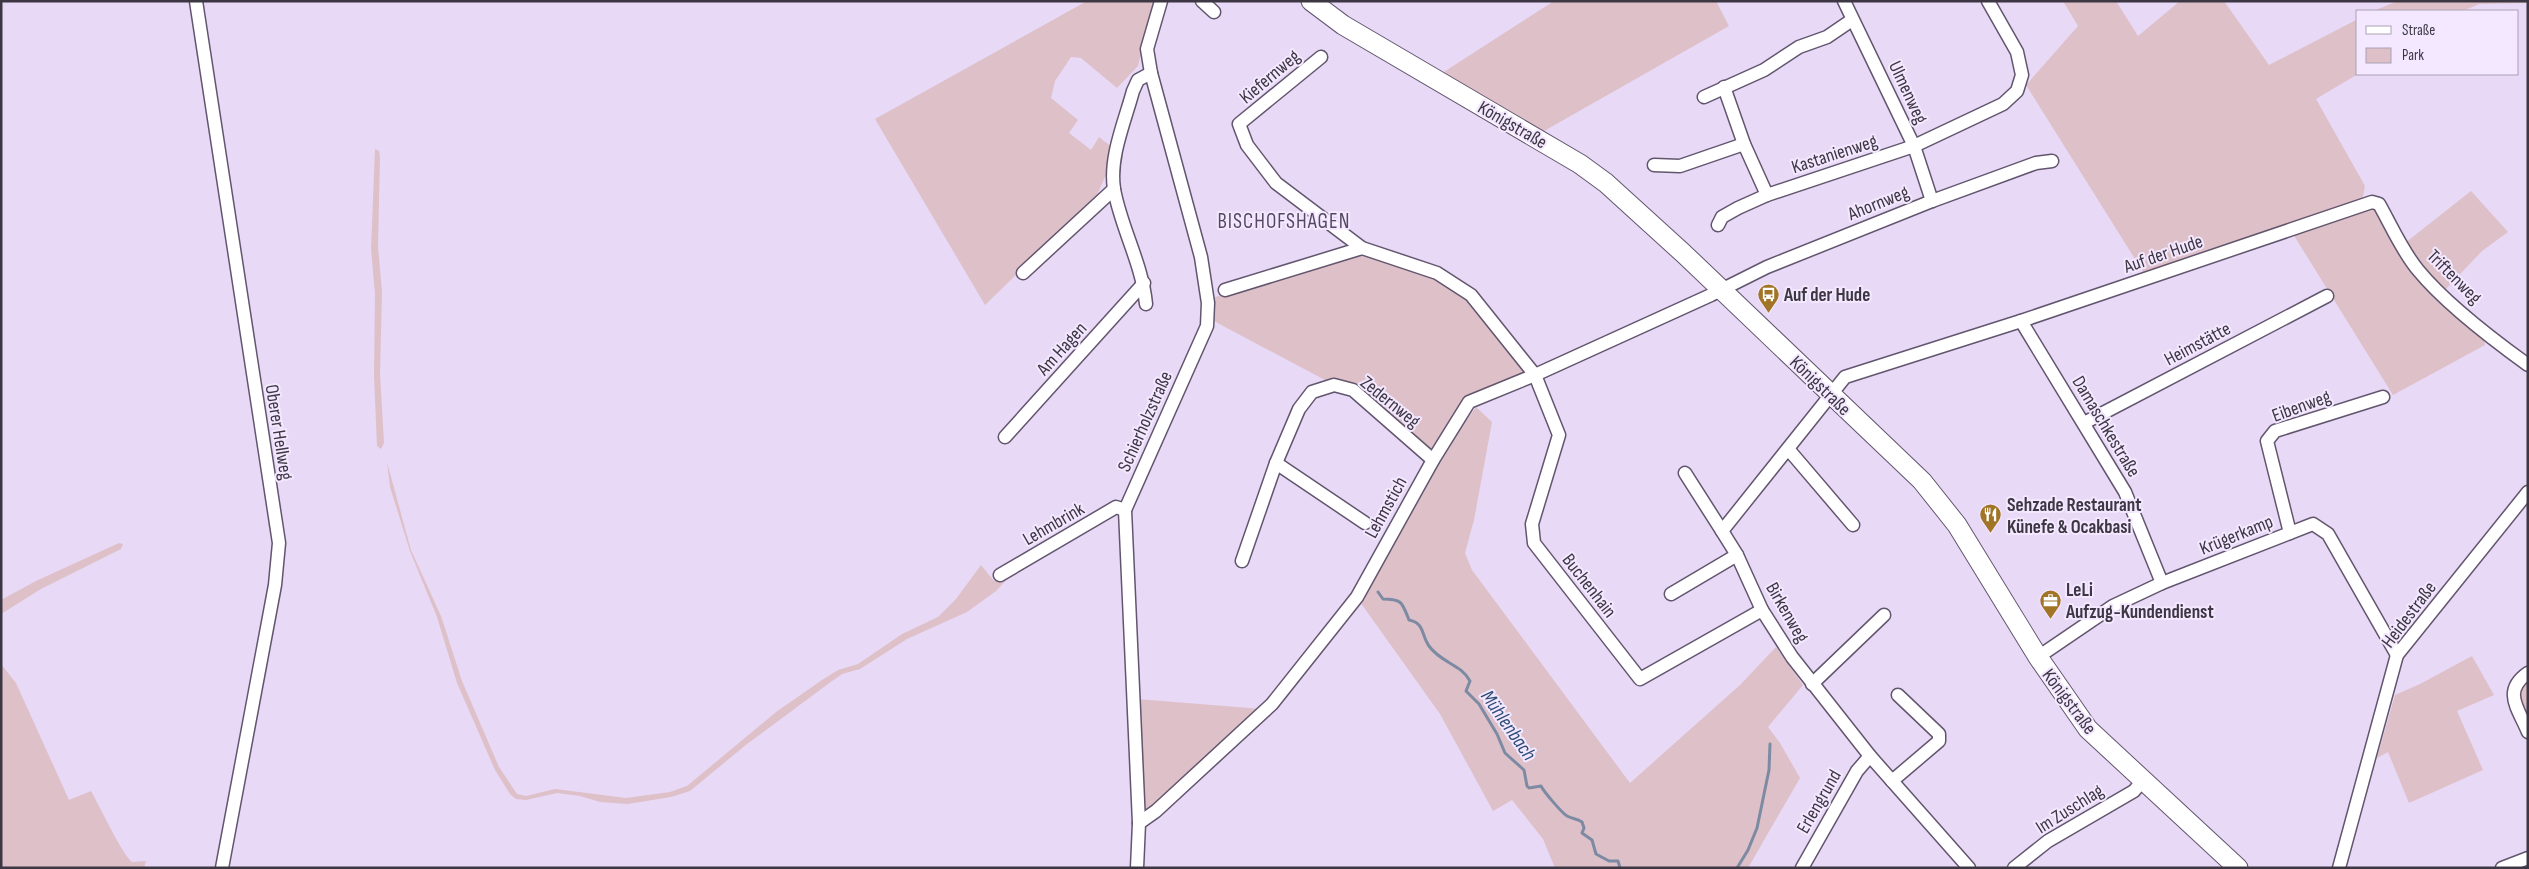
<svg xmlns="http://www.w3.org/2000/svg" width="2529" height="869" font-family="'Sofia Sans Condensed',sans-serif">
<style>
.green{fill:#dec0c8}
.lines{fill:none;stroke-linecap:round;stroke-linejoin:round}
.stream{stroke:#7d8aa3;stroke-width:3}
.street-casing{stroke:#62556e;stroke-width:15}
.secondary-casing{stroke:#62556e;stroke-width:21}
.street{stroke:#fff;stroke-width:12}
.secondary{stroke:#fff;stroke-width:19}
.labels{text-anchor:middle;stroke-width:4;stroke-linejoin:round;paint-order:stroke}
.street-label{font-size:19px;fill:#3d3743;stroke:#f3e8ff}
.poi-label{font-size:19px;font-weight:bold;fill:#3d3743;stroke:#f3e8ff;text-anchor:start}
.water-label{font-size:20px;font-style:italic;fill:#2d4c77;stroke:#f3e8ff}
.quarter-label{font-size:21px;letter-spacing:1px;fill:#554961;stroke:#f3e8ff}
</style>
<rect width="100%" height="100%" fill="#e8d9f6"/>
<!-- green -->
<g class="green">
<polygon points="1087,1 1153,1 1138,66 1117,88 1081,58 1071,57 1055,81 1051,98 1078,120 1069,133 1091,150 1099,137 1113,148 1109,168 1096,197 985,305 875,119"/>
<polygon points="1554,1 1716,1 1729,26 1537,135 1436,77"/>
<polygon points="2063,1 2116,1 2138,36 2180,1 2224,1 2269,65 2358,19 2358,74 2316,99 2365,186 2362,201 2145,275 2026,85 2078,26"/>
<polygon points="2398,1 2528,1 2528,3 2479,4 2463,11 2373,11"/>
<polygon points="375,149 379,151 380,157 378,246 382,292 380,374 384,443 381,449 377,446 374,375 375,294 371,249"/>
<polygon points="2471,191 2508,232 2482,251 2444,291 2421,267 2405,243"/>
<polygon points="2368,207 2377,211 2405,261 2482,334 2485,345 2393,395 2293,234"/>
<polygon points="1362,251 1437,276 1464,292 1527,371 1467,400 1429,453 1354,387 1325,380 1210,319 1212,298"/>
<polygon points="1476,407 1492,422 1474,520 1465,553 1472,570 1630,783 1740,685 1776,647 1803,685 1768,727 1780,743 1800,778 1748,868 1555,868 1543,839 1512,800 1493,811 1440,714 1360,602 1379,571 1437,461"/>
<polygon points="387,462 411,550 441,616 462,681 499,767 517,794 526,796 555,789 626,798 670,792 687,786 776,712 822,680 838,670 858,664 902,634 938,617 956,599 981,565 994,581 1016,570 996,591 967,612 907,639 860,669 842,674 828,684 747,744 690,791 671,797 628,804 600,802 580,796 557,793 526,800 516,799 510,794 495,770 457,683 437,617 410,551 390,487"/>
<polygon points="119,543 123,544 121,549 41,589 1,614 1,600 36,581"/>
<polygon points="2472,656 2494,695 2457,711 2483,770 2409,803 2388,752 2377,758 2395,695 2420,684"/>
<path d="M1,664L16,683L69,800L91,791C99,805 123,856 132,862L146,861L144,868H1Z"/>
<polygon points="2528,680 2528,719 2517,692"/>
<polygon points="1137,699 1262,709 1168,797 1147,810 1144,809"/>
</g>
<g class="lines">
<!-- stream -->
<g class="stream">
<path d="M1378,592L1383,599C1402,599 1402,602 1409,620C1425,623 1421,635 1429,646C1441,663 1461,664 1470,681L1466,691L1479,704L1497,734L1505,753L1524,770L1527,786L1529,788L1541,786C1544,792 1562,813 1567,816C1572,819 1577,818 1582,822L1584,828L1582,833L1592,840L1596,854L1609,861H1618L1620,868"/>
<polyline points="1737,868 1748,850 1757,828 1769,770 1770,744"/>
</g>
<defs>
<g id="street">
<polyline points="196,1 279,543 275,585 222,868"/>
<polyline points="1202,1 1214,12"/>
<polyline points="1844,1 1914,146 1932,201"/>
<polyline points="1321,57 1239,124 1247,145 1276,183 1362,248 1437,273 1471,295 1535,375 1559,435 1532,524 1534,543 1640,679 1762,610"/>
<polyline points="1724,87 1744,144 1767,195"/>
<polyline points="1704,97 1764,70 1799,47 1827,37 1852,20"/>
<polyline points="1654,165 1680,166 1744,144"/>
<polyline points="1718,225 1722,217 1738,208 1767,195 1914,146 2003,104 2017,91 2022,75 2017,52 1988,1"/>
<polyline points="1023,273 1114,189"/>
<polyline points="1225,290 1362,248"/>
<path d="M1146,304C1142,263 1121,228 1114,189C1109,157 1125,121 1133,91L1138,80L1151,73"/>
<polyline points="2021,321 2125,492 2162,583"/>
<polyline points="2084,423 2327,296"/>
<polyline points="1005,437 1144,283"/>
<polyline points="1789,450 1853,525"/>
<polyline points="1276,463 1365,523"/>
<polyline points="1685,473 1722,531"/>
<polyline points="2290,533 2267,441 2275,431 2383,397"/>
<polyline points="1242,561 1276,463 1299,409 1312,392 1334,385 1353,390 1433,460"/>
<polyline points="1000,575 1116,507 1125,510"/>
<polyline points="1671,594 1737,555"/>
<polyline points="2038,657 2113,606 2162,583 2313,524 2328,534 2397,655"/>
<path d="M2528,673C2502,691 2518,708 2528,732"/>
<polyline points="1812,684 1884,615"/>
<polyline points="1892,781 1939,741 1939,734 1898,695"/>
<polyline points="1139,823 1156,811 1272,704 1357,597 1433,460 1469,402 1535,375 1711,295 1767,267 1932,201 2036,163 2052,161"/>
<polyline points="1137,868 1139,823 1125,510 1207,326 1208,303 1201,257 1151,73 1147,49 1161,1"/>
<polyline points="1802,868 1857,771 1870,756"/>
<path d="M1969,868L1870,756L1792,657L1762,610L1737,555L1722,531L1845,377L2021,321L2372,202L2379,204C2391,225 2402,251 2418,270C2445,303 2492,339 2528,365"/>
<polyline points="2014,868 2048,841 2134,791 2143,780"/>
<polyline points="2339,868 2397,655 2528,492"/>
<polyline points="2502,868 2528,858"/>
</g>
<polyline id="secondary" points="1311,1 1343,25 1580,164 1606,183 1683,253 1922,481 1957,525 2038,657 2088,729 2238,868"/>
</defs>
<!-- street casing -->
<use href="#street" class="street-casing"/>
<!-- secondary casing -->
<use href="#secondary" class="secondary-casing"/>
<!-- street -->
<use href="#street" class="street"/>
<!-- secondary -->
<use href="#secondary" class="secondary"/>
</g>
<!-- icons -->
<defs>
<symbol id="bus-pin" viewBox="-11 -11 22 30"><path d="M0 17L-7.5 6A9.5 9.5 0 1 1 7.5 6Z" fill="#a17426" stroke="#f3e8ff"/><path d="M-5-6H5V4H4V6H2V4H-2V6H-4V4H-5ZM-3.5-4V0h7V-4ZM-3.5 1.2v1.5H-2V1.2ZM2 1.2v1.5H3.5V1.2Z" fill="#fff"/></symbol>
<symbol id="restaurant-pin" viewBox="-11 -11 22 30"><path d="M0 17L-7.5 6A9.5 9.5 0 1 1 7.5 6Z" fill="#a17426" stroke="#f3e8ff"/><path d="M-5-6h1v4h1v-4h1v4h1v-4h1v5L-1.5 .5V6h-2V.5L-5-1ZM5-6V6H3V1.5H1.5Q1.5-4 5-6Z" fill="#fff"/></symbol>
<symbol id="office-pin" viewBox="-11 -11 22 30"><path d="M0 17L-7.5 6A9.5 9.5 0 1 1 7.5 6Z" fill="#a17426" stroke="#f3e8ff"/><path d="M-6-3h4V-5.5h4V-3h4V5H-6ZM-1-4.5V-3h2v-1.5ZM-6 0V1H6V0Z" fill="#fff"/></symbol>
</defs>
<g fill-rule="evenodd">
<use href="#bus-pin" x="1756" y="282" width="25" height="34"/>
<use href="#restaurant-pin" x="1978" y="502" width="25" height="34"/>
<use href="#office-pin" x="2038" y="588" width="25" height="34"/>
</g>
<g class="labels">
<!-- street labels -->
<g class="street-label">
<text transform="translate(1269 76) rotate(-40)" y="7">Kiefernweg</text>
<text transform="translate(1909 92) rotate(65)" y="7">Ulmenweg</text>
<text transform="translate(1513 124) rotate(30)" y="7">Königstraße</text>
<text transform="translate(1834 153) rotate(-18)" y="7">Kastanienweg</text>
<text transform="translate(1878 202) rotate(-22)" y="7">Ahornweg</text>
<text transform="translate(2163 253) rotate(-19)" y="7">Auf der Hude</text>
<text transform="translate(2455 276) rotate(45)" y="7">Triftenweg</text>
<text transform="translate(2197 343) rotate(-28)" y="7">Heimstätte</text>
<text transform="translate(1061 348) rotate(-48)" y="7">Am Hagen</text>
<text transform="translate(1821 385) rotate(44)" y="7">Königstraße</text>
<text transform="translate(1391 401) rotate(39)" y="7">Zedernweg</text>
<text transform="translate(2301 405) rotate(-20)" y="7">Eibenweg</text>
<text transform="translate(1144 421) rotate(-66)" y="7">Schierholzstraße</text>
<text transform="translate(2107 426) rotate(59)" y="7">Damaschkestraße</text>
<text transform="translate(280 432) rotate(81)" y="7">Oberer Hellweg</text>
<text transform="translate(1385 507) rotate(-61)" y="7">Lehmstich</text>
<text transform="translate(1053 523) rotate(-30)" y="7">Lehmbrink</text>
<text transform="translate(2236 534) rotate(-22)" y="7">Krügerkamp</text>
<text transform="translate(1590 585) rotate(52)" y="7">Buchenhain</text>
<text transform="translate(1788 612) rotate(60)" y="7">Birkenweg</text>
<text transform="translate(2408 614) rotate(-53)" y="7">Heidestraße</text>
<text transform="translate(2070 701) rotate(53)" y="7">Königstraße</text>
<text transform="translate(1818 801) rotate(-60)" y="7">Erlengrund</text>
<text transform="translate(2069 808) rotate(-32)" y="7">Im Zuschlag</text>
</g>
<!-- poi labels -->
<g class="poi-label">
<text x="1784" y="301">Auf der Hude</text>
<text x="2007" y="511">Sehzade Restaurant<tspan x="2007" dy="22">Künefe &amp; Ocakbasi</tspan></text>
<text x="2066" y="596">LeLi<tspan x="2066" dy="22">Aufzug-Kundendienst</tspan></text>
</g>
<!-- water labels -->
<g class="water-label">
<text transform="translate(1509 725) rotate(55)" y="7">Mühlenbach</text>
</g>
<!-- quarter labels -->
<g class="quarter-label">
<text x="1284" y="228">BISCHOFSHAGEN</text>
</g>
</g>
<!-- border -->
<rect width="2529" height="869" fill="none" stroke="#3d3743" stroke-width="5"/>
<!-- legend -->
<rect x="2356" y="10" width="162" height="65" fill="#f3e8ff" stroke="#aaa1b4"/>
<rect x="2366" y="26" width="25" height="8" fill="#ffffff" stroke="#aaa1b4"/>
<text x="2402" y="35" font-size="15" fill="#3d3743">Straße</text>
<rect x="2366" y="48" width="25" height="15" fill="#dec0c8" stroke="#aaa1b4"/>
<text x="2402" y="60" font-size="15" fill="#3d3743">Park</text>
</svg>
